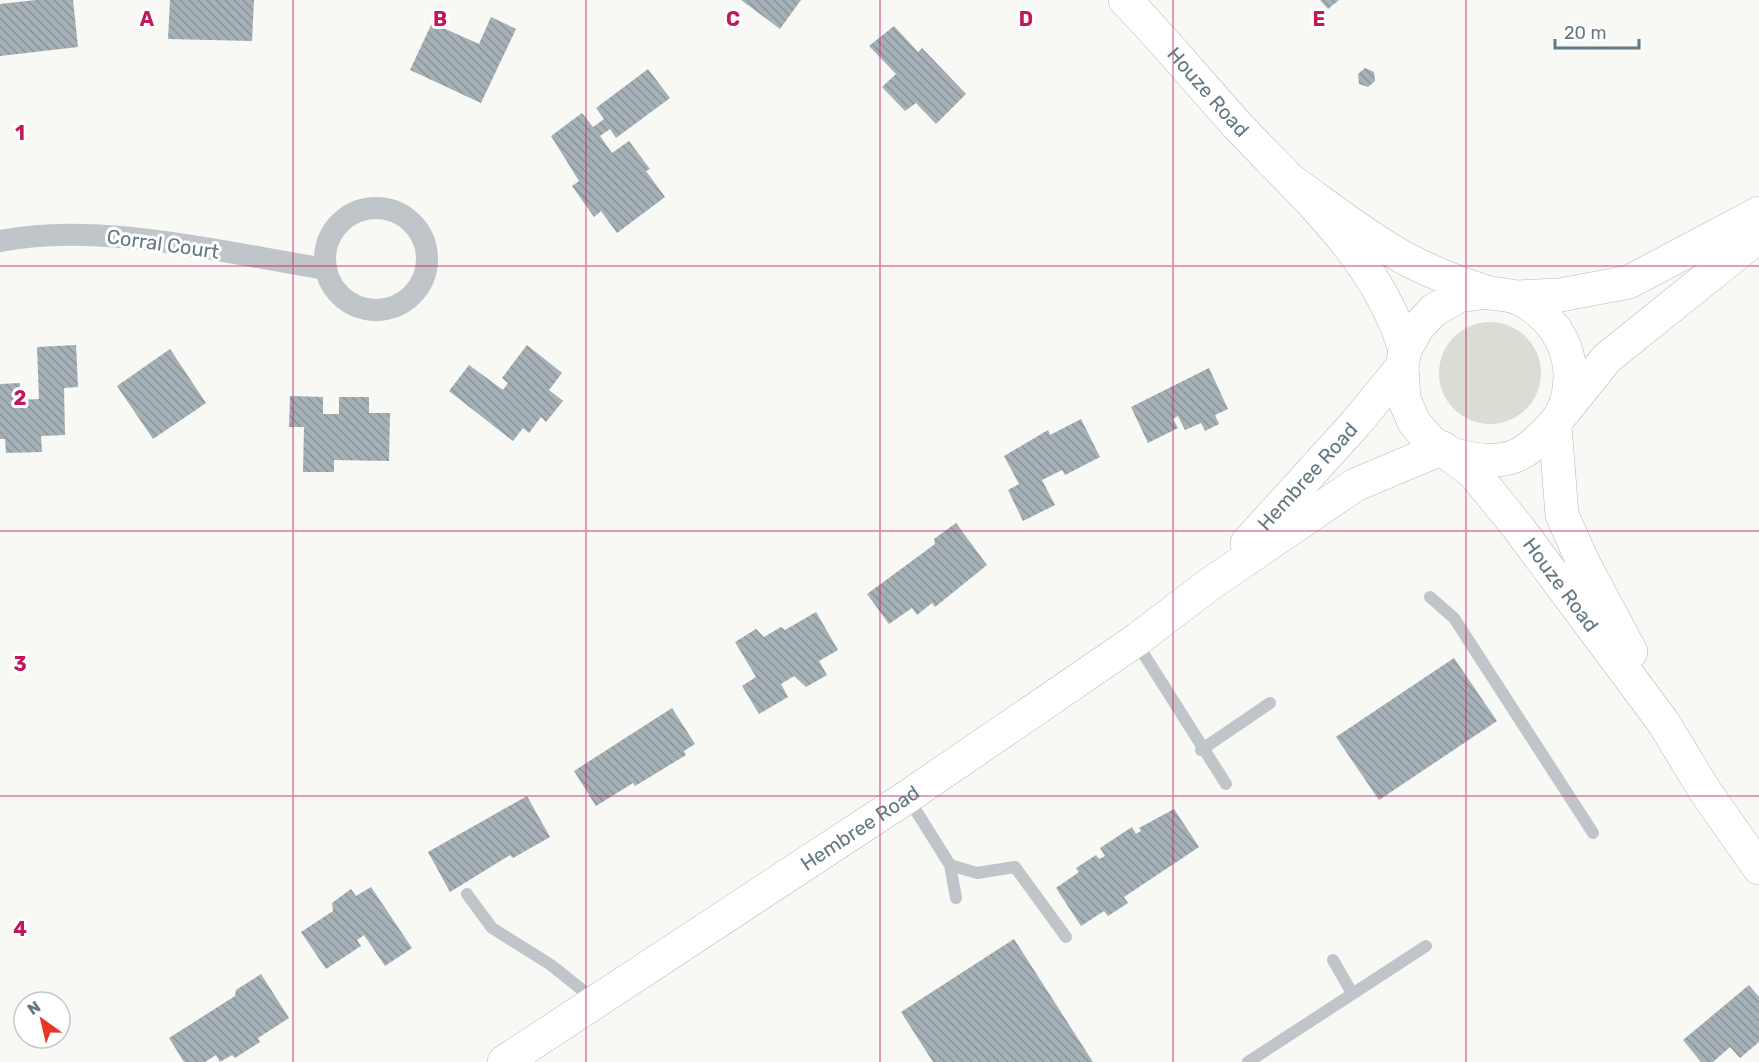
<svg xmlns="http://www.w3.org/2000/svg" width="1759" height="1062" font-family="Rubik,sans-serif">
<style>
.green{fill:#d9ddd4}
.building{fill:url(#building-back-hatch)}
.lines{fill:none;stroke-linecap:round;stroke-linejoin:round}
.secondary-casing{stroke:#b3bbbf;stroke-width:34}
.primary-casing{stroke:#b2b9bc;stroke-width:34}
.lane{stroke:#bfc5c8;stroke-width:12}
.street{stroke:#bfc5c8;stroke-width:22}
.secondary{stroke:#fff;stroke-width:33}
.primary{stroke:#fff;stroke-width:33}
.grid{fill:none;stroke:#c2185b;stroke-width:1.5;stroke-opacity:0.55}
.labels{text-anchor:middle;stroke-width:6;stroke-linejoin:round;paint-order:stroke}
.street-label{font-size:20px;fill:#627882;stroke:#fff}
.grid-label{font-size:20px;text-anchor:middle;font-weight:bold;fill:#c2185b;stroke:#fff;stroke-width:6;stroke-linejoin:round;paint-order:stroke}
</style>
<defs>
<pattern id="building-back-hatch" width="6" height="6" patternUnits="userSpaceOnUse" patternTransform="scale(1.5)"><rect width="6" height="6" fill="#a5b1b6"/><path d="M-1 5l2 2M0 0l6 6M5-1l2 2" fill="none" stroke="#8a9599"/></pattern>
</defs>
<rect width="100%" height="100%" fill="#f8f8f5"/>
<!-- green -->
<circle class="green" cx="1490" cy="373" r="51"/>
<!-- building -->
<g class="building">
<polygon points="36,0 73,0 78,47 0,56 0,4"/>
<polygon points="170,0 254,0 252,41 168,39"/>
<polygon points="741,0 801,0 780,29"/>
<polygon points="1320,0 1339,0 1328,9"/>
<polygon points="491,17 516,29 481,103 410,70 432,23 479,44"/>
<polygon points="894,26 918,52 922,48 966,94 936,124 916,103 905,111 882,87 896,74 869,46"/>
<polygon points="1365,68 1374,72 1375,81 1368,87 1359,84 1358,74"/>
<polygon points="648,69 670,98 616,138 610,129 600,136 612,153 629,141 650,169 646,171 665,197 617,233 601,211 594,217 572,186 579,181 551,136 582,113 593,127 604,119 596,108"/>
<polygon points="76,345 78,387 64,388 65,435 41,436 42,452 6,453 5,439 0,439 0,384 20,383 20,400 39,399 37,347"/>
<polygon points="527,345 562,373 549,390 563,401 546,422 541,417 529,433 523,428 513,441 449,391 469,365 503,390 508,383 502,378"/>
<polygon points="170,349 206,403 153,439 117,386"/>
<polygon points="1209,368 1228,409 1215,415 1219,424 1205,431 1201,423 1185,430 1178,416 1173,419 1178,428 1148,443 1131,407"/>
<polygon points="290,396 323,397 323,414 339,414 339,397 369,397 369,413 390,413 389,461 334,460 334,472 303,472 304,427 289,427"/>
<polygon points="1081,419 1100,457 1065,475 1062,470 1042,480 1055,505 1023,521 1008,490 1019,484 1004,456 1048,430 1050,435"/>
<polygon points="956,523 987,565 935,607 932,603 917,615 912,608 889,624 867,594 935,544 934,539"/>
<polygon points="816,612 838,650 819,661 827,675 806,687 794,676 781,684 788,697 759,714 742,686 756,677 735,642 756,629 764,637 781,627 785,630"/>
<polygon points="1454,658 1497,721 1379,800 1336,737"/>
<polygon points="672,708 695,744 684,751 686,755 635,786 633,783 596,806 574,771"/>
<polygon points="527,796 550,837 513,858 510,855 450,892 428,852"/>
<polygon points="1174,809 1199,847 1124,897 1128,903 1108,916 1104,911 1081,926 1056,888 1079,872 1076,868 1096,855 1099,859 1105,856 1100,848 1132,827 1136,834 1141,831 1139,828"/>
<polygon points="371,887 412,948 385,966 364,935 357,940 361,946 326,969 301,932 333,911 332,903 351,889 356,896"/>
<polygon points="1014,939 1093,1062 933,1062 901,1012"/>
<polygon points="261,974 289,1018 258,1038 260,1042 235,1058 232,1055 220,1062 216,1055 205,1062 184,1062 169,1038 235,996 236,990"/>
<polygon points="1749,985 1759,997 1759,1042 1740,1058 1730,1047 1713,1062 1701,1062 1683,1040"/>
</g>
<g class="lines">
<defs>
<g id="secondary">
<polyline points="1516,297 1560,295 1629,282 1759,213"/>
<polyline points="1562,414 1607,358 1759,236"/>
<path id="s1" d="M1247,543L1356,423L1402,367"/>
<path id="s2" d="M504,1062L907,797L1135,641L1210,584L1355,485L1443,448"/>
</g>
<g id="primary">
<path id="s3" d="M1125,0C1165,41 1200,84 1238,126C1302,194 1377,257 1405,350"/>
<path d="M1293,182C1331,209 1369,239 1410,261C1434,273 1461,284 1486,292C1496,295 1508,294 1518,298C1547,312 1568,339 1570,372C1571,410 1556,425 1529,448C1507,466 1476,461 1451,454"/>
<path id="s4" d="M1487,292L1459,296L1434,310L1417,328L1405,350L1402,367L1404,399L1414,422L1430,441L1473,472L1517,526L1663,722L1705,791L1759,868"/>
<polyline points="1555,426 1562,515 1583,562 1631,652"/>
</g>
</defs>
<!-- secondary casing -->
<use href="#secondary" class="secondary-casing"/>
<!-- primary casing -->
<use href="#primary" class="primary-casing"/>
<!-- lane -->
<g class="lane">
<polyline points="1430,597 1454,618 1593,833"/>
<polyline points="1136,642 1226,784"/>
<polyline points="1201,750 1270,703"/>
<polyline points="908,798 950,865 956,898"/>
<polyline points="950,865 977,873 1015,867 1066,937"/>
<polyline points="467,894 492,928 551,965 596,1001"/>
<polyline points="1333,960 1352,993"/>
<polyline points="1248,1062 1426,946"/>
</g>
<!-- street -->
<g class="street">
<circle cx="376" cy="259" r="51"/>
<path d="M0,241C99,221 225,253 326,269"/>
</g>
<!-- secondary -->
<use href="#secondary" class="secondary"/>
<!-- primary -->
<use href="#primary" class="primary"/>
</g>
<!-- grid -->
<path class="grid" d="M293,0V1062M586,0V1062M880,0V1062M1173,0V1062M1466,0V1062M0,266H1759M0,531H1759M0,796H1759"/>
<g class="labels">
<!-- street labels -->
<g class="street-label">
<text dy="7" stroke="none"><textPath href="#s3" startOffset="124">Houze Road</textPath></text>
<text transform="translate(163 244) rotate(8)" y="7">Corral Court</text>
<text dy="7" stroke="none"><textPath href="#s1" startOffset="90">Hembree Road</textPath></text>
<text dy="7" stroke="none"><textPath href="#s4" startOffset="402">Houze Road</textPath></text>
<text dy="7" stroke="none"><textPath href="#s2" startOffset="426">Hembree Road</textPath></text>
</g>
</g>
<g class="grid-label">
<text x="147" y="26">A</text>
<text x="440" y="26">B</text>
<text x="733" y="26">C</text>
<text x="1026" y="26">D</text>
<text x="1319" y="26">E</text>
<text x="20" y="140">1</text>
<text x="20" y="405">2</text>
<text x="20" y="671">3</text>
<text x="20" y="936">4</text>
</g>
<!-- north arrow -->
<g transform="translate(42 1020) rotate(326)"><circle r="28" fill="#ffffff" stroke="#c0c9cd" stroke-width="1.5"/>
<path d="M0-4.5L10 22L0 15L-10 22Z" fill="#ea3523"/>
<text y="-9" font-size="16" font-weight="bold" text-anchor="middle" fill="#627882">N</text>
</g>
<!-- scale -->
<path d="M1555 39v9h84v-9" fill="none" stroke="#627882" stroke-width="3"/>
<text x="1564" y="39" font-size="18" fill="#627882" stroke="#ffffff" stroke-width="4.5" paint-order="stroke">20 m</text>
</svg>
